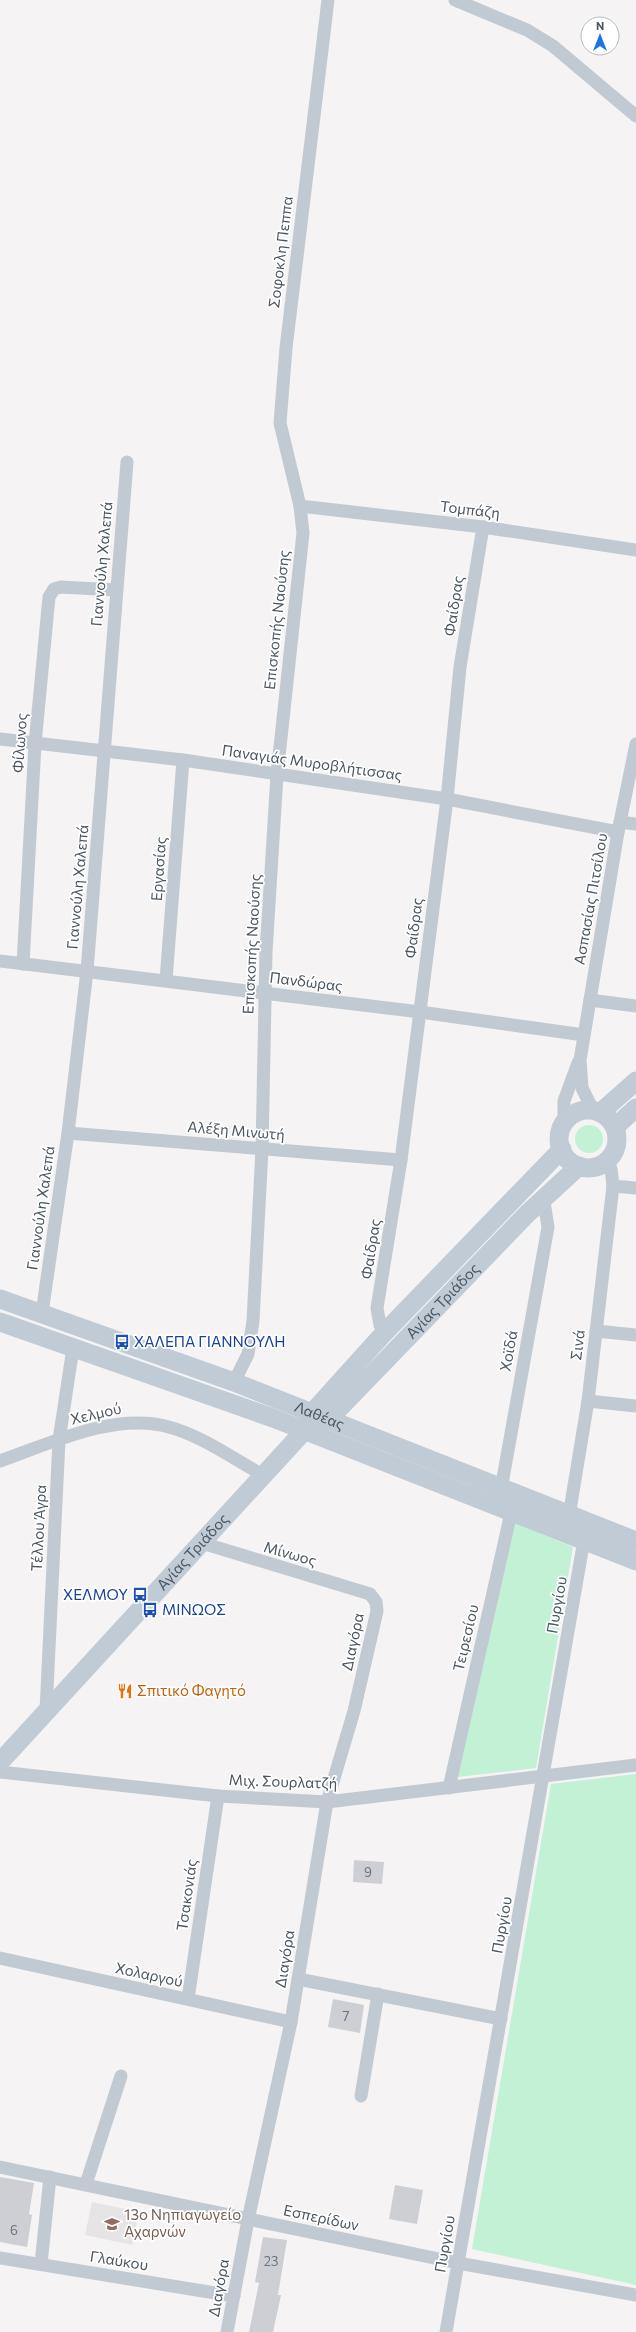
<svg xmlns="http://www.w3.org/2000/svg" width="636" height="2332" font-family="Commissioner,sans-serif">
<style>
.education{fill:#e6e4e5}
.green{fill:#c3f1d5}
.building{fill:#cdcfd5}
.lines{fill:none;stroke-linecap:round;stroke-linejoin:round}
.street{stroke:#c1cad2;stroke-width:13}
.secondary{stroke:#c1cbd6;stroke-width:19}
.labels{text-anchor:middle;stroke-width:3.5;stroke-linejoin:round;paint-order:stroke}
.number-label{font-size:13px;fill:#6b747e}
.street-label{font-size:15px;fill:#4a5661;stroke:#fff}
.transit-label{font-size:15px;fill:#164399;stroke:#fff;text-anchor:start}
.food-label{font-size:15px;fill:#c56008;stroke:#fff;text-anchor:start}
.education-label{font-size:15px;fill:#785e54;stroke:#fff;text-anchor:start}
</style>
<rect width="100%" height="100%" fill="#f5f3f3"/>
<!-- education -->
<polygon class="education" points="92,2202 139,2212 132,2245 85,2235"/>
<!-- green -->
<g class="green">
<circle cx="589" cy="1139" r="14"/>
<polygon points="515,1523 573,1547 536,1768 458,1777"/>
<polygon points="636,1774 636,2285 472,2249 551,1784"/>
</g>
<!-- building -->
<g class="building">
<polygon points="354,1860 384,1862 382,1884 353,1882"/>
<polygon points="333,1999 364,2005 360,2033 328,2027"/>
<polygon points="0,2177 34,2183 29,2214 32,2215 27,2247 0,2242"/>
<polygon points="395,2185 423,2190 417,2224 389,2219"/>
<polygon points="263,2237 287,2240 278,2295 281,2295 273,2332 249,2332 259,2283 255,2282"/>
</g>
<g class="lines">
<!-- street -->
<g class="street">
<polyline points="455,0 527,30 553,46 636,116"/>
<polyline points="300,506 483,527 636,550"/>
<polyline points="0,739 183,760 447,799 618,832"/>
<polyline points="620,822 636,824"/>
<polyline points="0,961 420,1012 584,1035"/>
<polyline points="23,964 35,744 49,597 54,589 61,587 116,590"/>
<polyline points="166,980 183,760"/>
<polyline points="590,1000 636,1006"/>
<polyline points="593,1110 582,1088 580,1060 618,832 636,744"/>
<polyline points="564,1123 564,1101 578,1063"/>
<polyline points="68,1133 401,1160"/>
<polyline points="613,1186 636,1188"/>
<polyline points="42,1313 68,1133 87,971 127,462"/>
<polyline points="596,1331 636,1335"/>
<polyline points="385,1332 380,1325 377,1308 401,1160 447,799 460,667 483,527"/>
<polyline points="234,1382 248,1354 253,1321 262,1149 266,952 277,775 303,533 300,506 280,423 286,348 328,0"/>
<polyline points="588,1401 636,1406"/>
<path d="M0,1461C49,1444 112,1413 165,1426C199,1434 232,1458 263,1475"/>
<polyline points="500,1495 548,1227 545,1208 541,1201"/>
<polyline points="568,1522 588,1401 613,1186 611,1169 606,1162"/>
<polyline points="202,1543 370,1594 376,1602 377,1611 354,1711 327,1802 291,2022 248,2220 227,2332"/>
<polyline points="46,1711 59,1440 73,1348"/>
<polyline points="0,1772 218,1796 327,1802 636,1765"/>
<polyline points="449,1788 513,1504"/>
<polyline points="0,1958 291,2022"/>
<polyline points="298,1979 501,2019"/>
<polyline points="188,1999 218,1796"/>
<polyline points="361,2096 378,1994"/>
<polyline points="0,2167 458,2263 636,2295"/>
<polyline points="86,2184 121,2076"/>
<polyline points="0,2258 234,2296"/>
<polyline points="41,2264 50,2177"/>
<polyline points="446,2332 585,1534"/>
</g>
<!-- secondary -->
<g class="secondary">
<circle cx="588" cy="1139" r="29"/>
<polyline points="601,1112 636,1081"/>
<polyline points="615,1127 636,1108"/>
<path id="s1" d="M0,1299L234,1382L636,1541"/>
<polyline points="0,1322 273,1418 636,1561"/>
<path id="s2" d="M318,1424L328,1420L528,1213L579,1166"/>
<path id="s3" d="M0,1762L304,1431L311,1414L385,1332L562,1149"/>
</g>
</g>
<!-- icons -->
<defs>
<symbol id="bus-bare" viewBox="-9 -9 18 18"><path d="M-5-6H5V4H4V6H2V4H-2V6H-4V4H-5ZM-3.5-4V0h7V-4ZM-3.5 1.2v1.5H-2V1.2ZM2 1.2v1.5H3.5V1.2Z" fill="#1a4fb4" stroke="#fff" stroke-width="2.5" paint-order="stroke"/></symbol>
<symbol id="restaurant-bare" viewBox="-9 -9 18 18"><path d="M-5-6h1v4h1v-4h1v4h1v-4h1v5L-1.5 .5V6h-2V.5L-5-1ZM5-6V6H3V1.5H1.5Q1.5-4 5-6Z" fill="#e8710a" stroke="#fff" stroke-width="2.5" paint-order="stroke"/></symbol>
<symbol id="school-bare" viewBox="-9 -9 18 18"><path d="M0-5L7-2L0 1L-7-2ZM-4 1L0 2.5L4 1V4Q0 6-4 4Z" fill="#8d6e63" stroke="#fff" stroke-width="2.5" paint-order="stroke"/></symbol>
</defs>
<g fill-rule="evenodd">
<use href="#bus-bare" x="111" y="1331" width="22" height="22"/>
<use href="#bus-bare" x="129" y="1584" width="22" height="22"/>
<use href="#bus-bare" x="139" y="1599" width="22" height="22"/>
<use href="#restaurant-bare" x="114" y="1680" width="22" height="22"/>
<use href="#school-bare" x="101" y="2213" width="22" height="22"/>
</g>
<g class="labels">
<!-- number labels -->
<g class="number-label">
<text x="368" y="1877">9</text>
<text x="346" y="2021">7</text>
<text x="14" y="2235">6</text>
<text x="271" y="2266">23</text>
</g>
<!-- street labels -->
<g class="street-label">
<text transform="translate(281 252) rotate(-83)" y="5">Σοφοκλη Πεππα</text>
<text transform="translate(470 510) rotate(7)" y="5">Τομπάζη</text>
<text transform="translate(102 564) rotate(-85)" y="5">Γιαννούλη Χαλεπά</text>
<text transform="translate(454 606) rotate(-81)" y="5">Φαίδρας</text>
<text transform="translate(277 620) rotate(-84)" y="5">Επισκοπής Ναούσης</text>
<text transform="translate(20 743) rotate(-86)" y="5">Φίλωνος</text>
<text transform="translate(312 763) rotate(8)" y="5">Παναγιάς Μυροβλήτισσας</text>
<text transform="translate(159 869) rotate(-86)" y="5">Εργασίας</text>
<text transform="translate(78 887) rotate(-85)" y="5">Γιαννούλη Χαλεπά</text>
<text transform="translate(591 899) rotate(-80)" y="5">Ασπασίας Πιτσίλου</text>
<text transform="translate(414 928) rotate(-83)" y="5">Φαίδρας</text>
<text transform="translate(252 944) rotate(-87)" y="5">Επισκοπής Ναούσης</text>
<text transform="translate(306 982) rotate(7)" y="5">Πανδώρας</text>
<text transform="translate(236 1131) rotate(5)" y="5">Αλέξη Μινωτή</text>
<text transform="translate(41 1208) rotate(-82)" y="5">Γιαννούλη Χαλεπά</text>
<text transform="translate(371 1249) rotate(-81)" y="5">Φαίδρας</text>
<text dy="5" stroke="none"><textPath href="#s2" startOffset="176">Αγίας Τριάδος</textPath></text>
<text transform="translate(578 1345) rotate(-83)" y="5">Σινά</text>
<text transform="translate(509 1351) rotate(-80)" y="5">Χοϊδά</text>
<text transform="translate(96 1414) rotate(-13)" y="5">Χελμού</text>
<text dy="5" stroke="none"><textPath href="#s1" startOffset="340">Λαθέας</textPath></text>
<text transform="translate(39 1528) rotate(-87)" y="5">Τέλλου Άγρα</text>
<text dy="5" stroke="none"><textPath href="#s3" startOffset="285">Αγίας Τριάδος</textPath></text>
<text transform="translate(290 1554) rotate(16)" y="5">Μίνωος</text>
<text transform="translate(557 1605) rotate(-80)" y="5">Πυργίου</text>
<text transform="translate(466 1638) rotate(-77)" y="5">Τειρεσίου</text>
<text transform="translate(353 1642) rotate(-78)" y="5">Διαγόρα</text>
<text transform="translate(283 1782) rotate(2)" y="5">Μιχ. Σουρλατζή</text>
<text transform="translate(187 1895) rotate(-82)" y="5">Τσακονιάς</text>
<text transform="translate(502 1925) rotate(-80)" y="5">Πυργίου</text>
<text transform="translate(285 1959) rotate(-81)" y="5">Διαγόρα</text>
<text transform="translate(149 1975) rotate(12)" y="5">Χολαργού</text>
<text transform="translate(321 2218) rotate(12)" y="5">Εσπερίδων</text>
<text transform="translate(445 2244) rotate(-80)" y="5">Πυργίου</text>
<text transform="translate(119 2261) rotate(9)" y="5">Γλαύκου</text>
<text transform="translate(219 2288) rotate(-80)" y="5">Διαγόρα</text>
</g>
<!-- transit labels -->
<g class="transit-label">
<text x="134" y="1347">ΧΑΛΕΠΑ ΓΙΑΝΝΟΥΛΗ</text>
<text x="128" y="1600" text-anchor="end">ΧΕΛΜΟΥ</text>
<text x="162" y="1615">ΜΙΝΩΟΣ</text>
</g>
<!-- food labels -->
<g class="food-label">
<text x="137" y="1696">Σπιτικό Φαγητό</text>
</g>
<!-- education labels -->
<g class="education-label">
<text x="124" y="2220">13ο Νηπιαγωγείο<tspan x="124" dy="17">Αχαρνών</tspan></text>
</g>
</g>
<!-- north arrow -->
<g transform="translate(600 36)"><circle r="19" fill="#ffffff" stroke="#b7bbc0"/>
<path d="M0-3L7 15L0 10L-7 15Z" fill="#1a73e8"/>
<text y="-6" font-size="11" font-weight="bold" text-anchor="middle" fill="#4a5661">N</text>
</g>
</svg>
